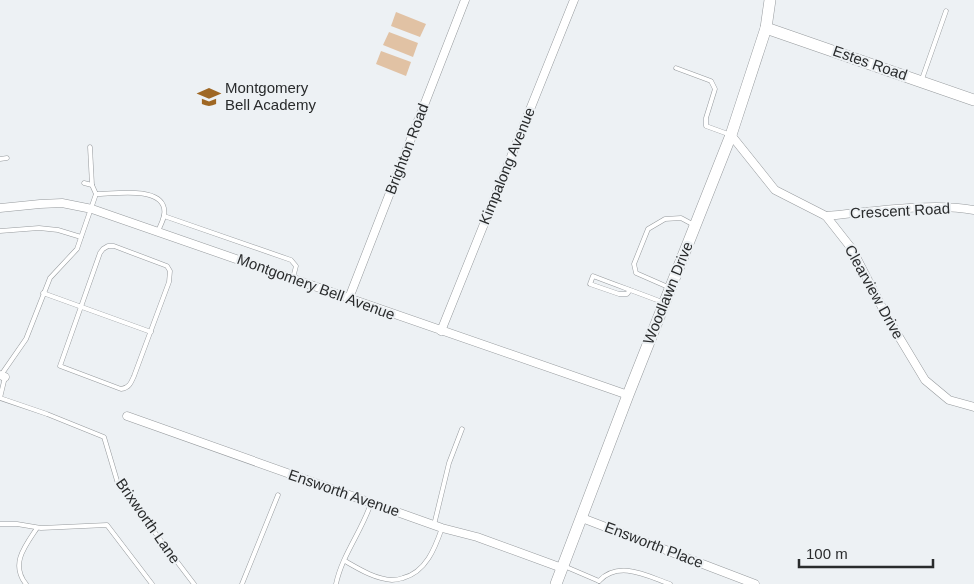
<svg xmlns="http://www.w3.org/2000/svg" width="974" height="584" font-family="Arial,sans-serif">
<style>
.green{fill:#e1c2a4}
.lines{fill:none;stroke-linecap:round;stroke-linejoin:round}
.lane-casing{stroke:#969a9d;stroke-width:5}
.street-casing{stroke:#969a9d;stroke-width:9}
.secondary-casing{stroke:#969a9d;stroke-width:12}
.lane{stroke:#fff;stroke-width:4}
.street{stroke:#fff;stroke-width:8}
.secondary{stroke:#fff;stroke-width:11}
.labels{text-anchor:middle;stroke-width:4;stroke-linejoin:round;paint-order:stroke}
.street-label{font-size:15px;fill:#292b2c;stroke:#edf1f4}
.poi-label{font-size:15px;fill:#292b2c;stroke:#edf1f4;text-anchor:start}
</style>
<rect width="100%" height="100%" fill="#edf1f4"/>
<!-- green -->
<g class="green">
<polygon points="396,12 426,24 420,37 391,26"/>
<polygon points="389,32 418,43 413,57 383,45"/>
<polygon points="381,51 411,62 406,76 376,64"/>
</g>
<g class="lines">
<defs>
<g id="lane">
<polyline points="676,68 711,81 715,89 706,118 706,126 728,134"/>
<polyline points="922,79 946,11"/>
<polyline points="90,147 92,185"/>
<polyline points="0,159 7,158"/>
<path d="M96,194C113,194 159,186 164,208C166,216 161,224 158,231"/>
<polyline points="164,216 291,260 296,266 293,278"/>
<polyline points="0,231 39,228 58,230 81,237"/>
<path d="M108,246H114L167,266L170,271L169,282L134,376C131,383 129,388 121,389L60,366L100,253L103,249Z"/>
<polyline points="668,287 636,273 634,264 648,229 665,219 681,218 694,225"/>
<path d="M630,290L627,294H619L590,284L593,276C616,285 639,293 662,302"/>
<polyline points="43,293 151,332"/>
<polyline points="1,375 26,339 50,278 77,249 96,194 92,185 84,183"/>
<polyline points="5,377 0,398 47,414 104,437 118,484 194,584"/>
<polyline points="0,524 17,524 41,528 107,525 152,584"/>
<polyline points="434,525 449,463 462,429"/>
<path d="M345,561C359,569 375,579 392,580C395,580 400,579 403,578C426,572 435,548 442,528"/>
<polyline points="564,566 599,581"/>
<path d="M599,581C619,560 647,576 670,584"/>
<path d="M26,584C10,564 25,546 37,528"/>
<polyline points="242,584 278,495"/>
<path d="M336,584C342,555 362,531 371,503"/>
</g>
<g id="street">
<polyline points="731,135 775,190 826,216 852,249 887,317 925,380 949,400 974,407"/>
<polyline points="0,208 40,204 62,203 92,209 628,395"/>
<path d="M826,216C871,212 931,202 974,210"/>
<polyline points="349,298 465,0"/>
<polyline points="441,331 574,0"/>
<polyline points="0,375 5,377"/>
<polyline points="127,416 442,528 477,537 562,568"/>
<polyline points="582,518 755,584"/>
</g>
<g id="secondary">
<polyline points="766,28 974,100"/>
<polyline points="556,584 628,395 731,135 766,28 770,0"/>
</g>
</defs>
<!-- lane casing -->
<use href="#lane" class="lane-casing"/>
<!-- street casing -->
<use href="#street" class="street-casing"/>
<!-- secondary casing -->
<use href="#secondary" class="secondary-casing"/>
<!-- lane -->
<use href="#lane" class="lane"/>
<!-- street -->
<use href="#street" class="street"/>
<!-- secondary -->
<use href="#secondary" class="secondary"/>
</g>
<!-- icons -->
<defs>
<symbol id="school-bare" viewBox="-9 -9 18 18"><path d="M0-5L7-2L0 1L-7-2ZM-4 1L0 2.5L4 1V4Q0 6-4 4Z" fill="#9f6723" stroke="#edf1f4" stroke-width="2.5" paint-order="stroke"/></symbol>
</defs>
<g fill-rule="evenodd">
<use href="#school-bare" x="193" y="81" width="32" height="32"/>
</g>
<g class="labels">
<!-- street labels -->
<g class="street-label">
<text transform="translate(870 63) rotate(19)" y="5">Estes Road</text>
<text transform="translate(407 149) rotate(-69)" y="5">Brighton Road</text>
<text transform="translate(507 166) rotate(-68)" y="5">Kimpalong Avenue</text>
<text transform="translate(900 211) rotate(-3)" y="5">Crescent Road</text>
<text transform="translate(316 287) rotate(20)" y="5">Montgomery Bell Avenue</text>
<text transform="translate(874 292) rotate(61)" y="5">Clearview Drive</text>
<text transform="translate(668 293) rotate(-68)" y="5">Woodlawn Drive</text>
<text transform="translate(344 493) rotate(19)" y="5">Ensworth Avenue</text>
<text transform="translate(148 521) rotate(55)" y="5">Brixworth Lane</text>
<text transform="translate(654 545) rotate(21)" y="5">Ensworth Place</text>
</g>
<!-- poi labels -->
<g class="poi-label">
<text x="225" y="93">Montgomery<tspan x="225" dy="17">Bell Academy</tspan></text>
</g>
</g>
<!-- scale -->
<path d="M799 559v8h134v-8" fill="none" stroke="#292b2c" stroke-width="2.5"/>
<text x="806" y="559" font-size="15" fill="#292b2c" stroke="#edf1f4" stroke-width="4" paint-order="stroke">100 m</text>
</svg>
